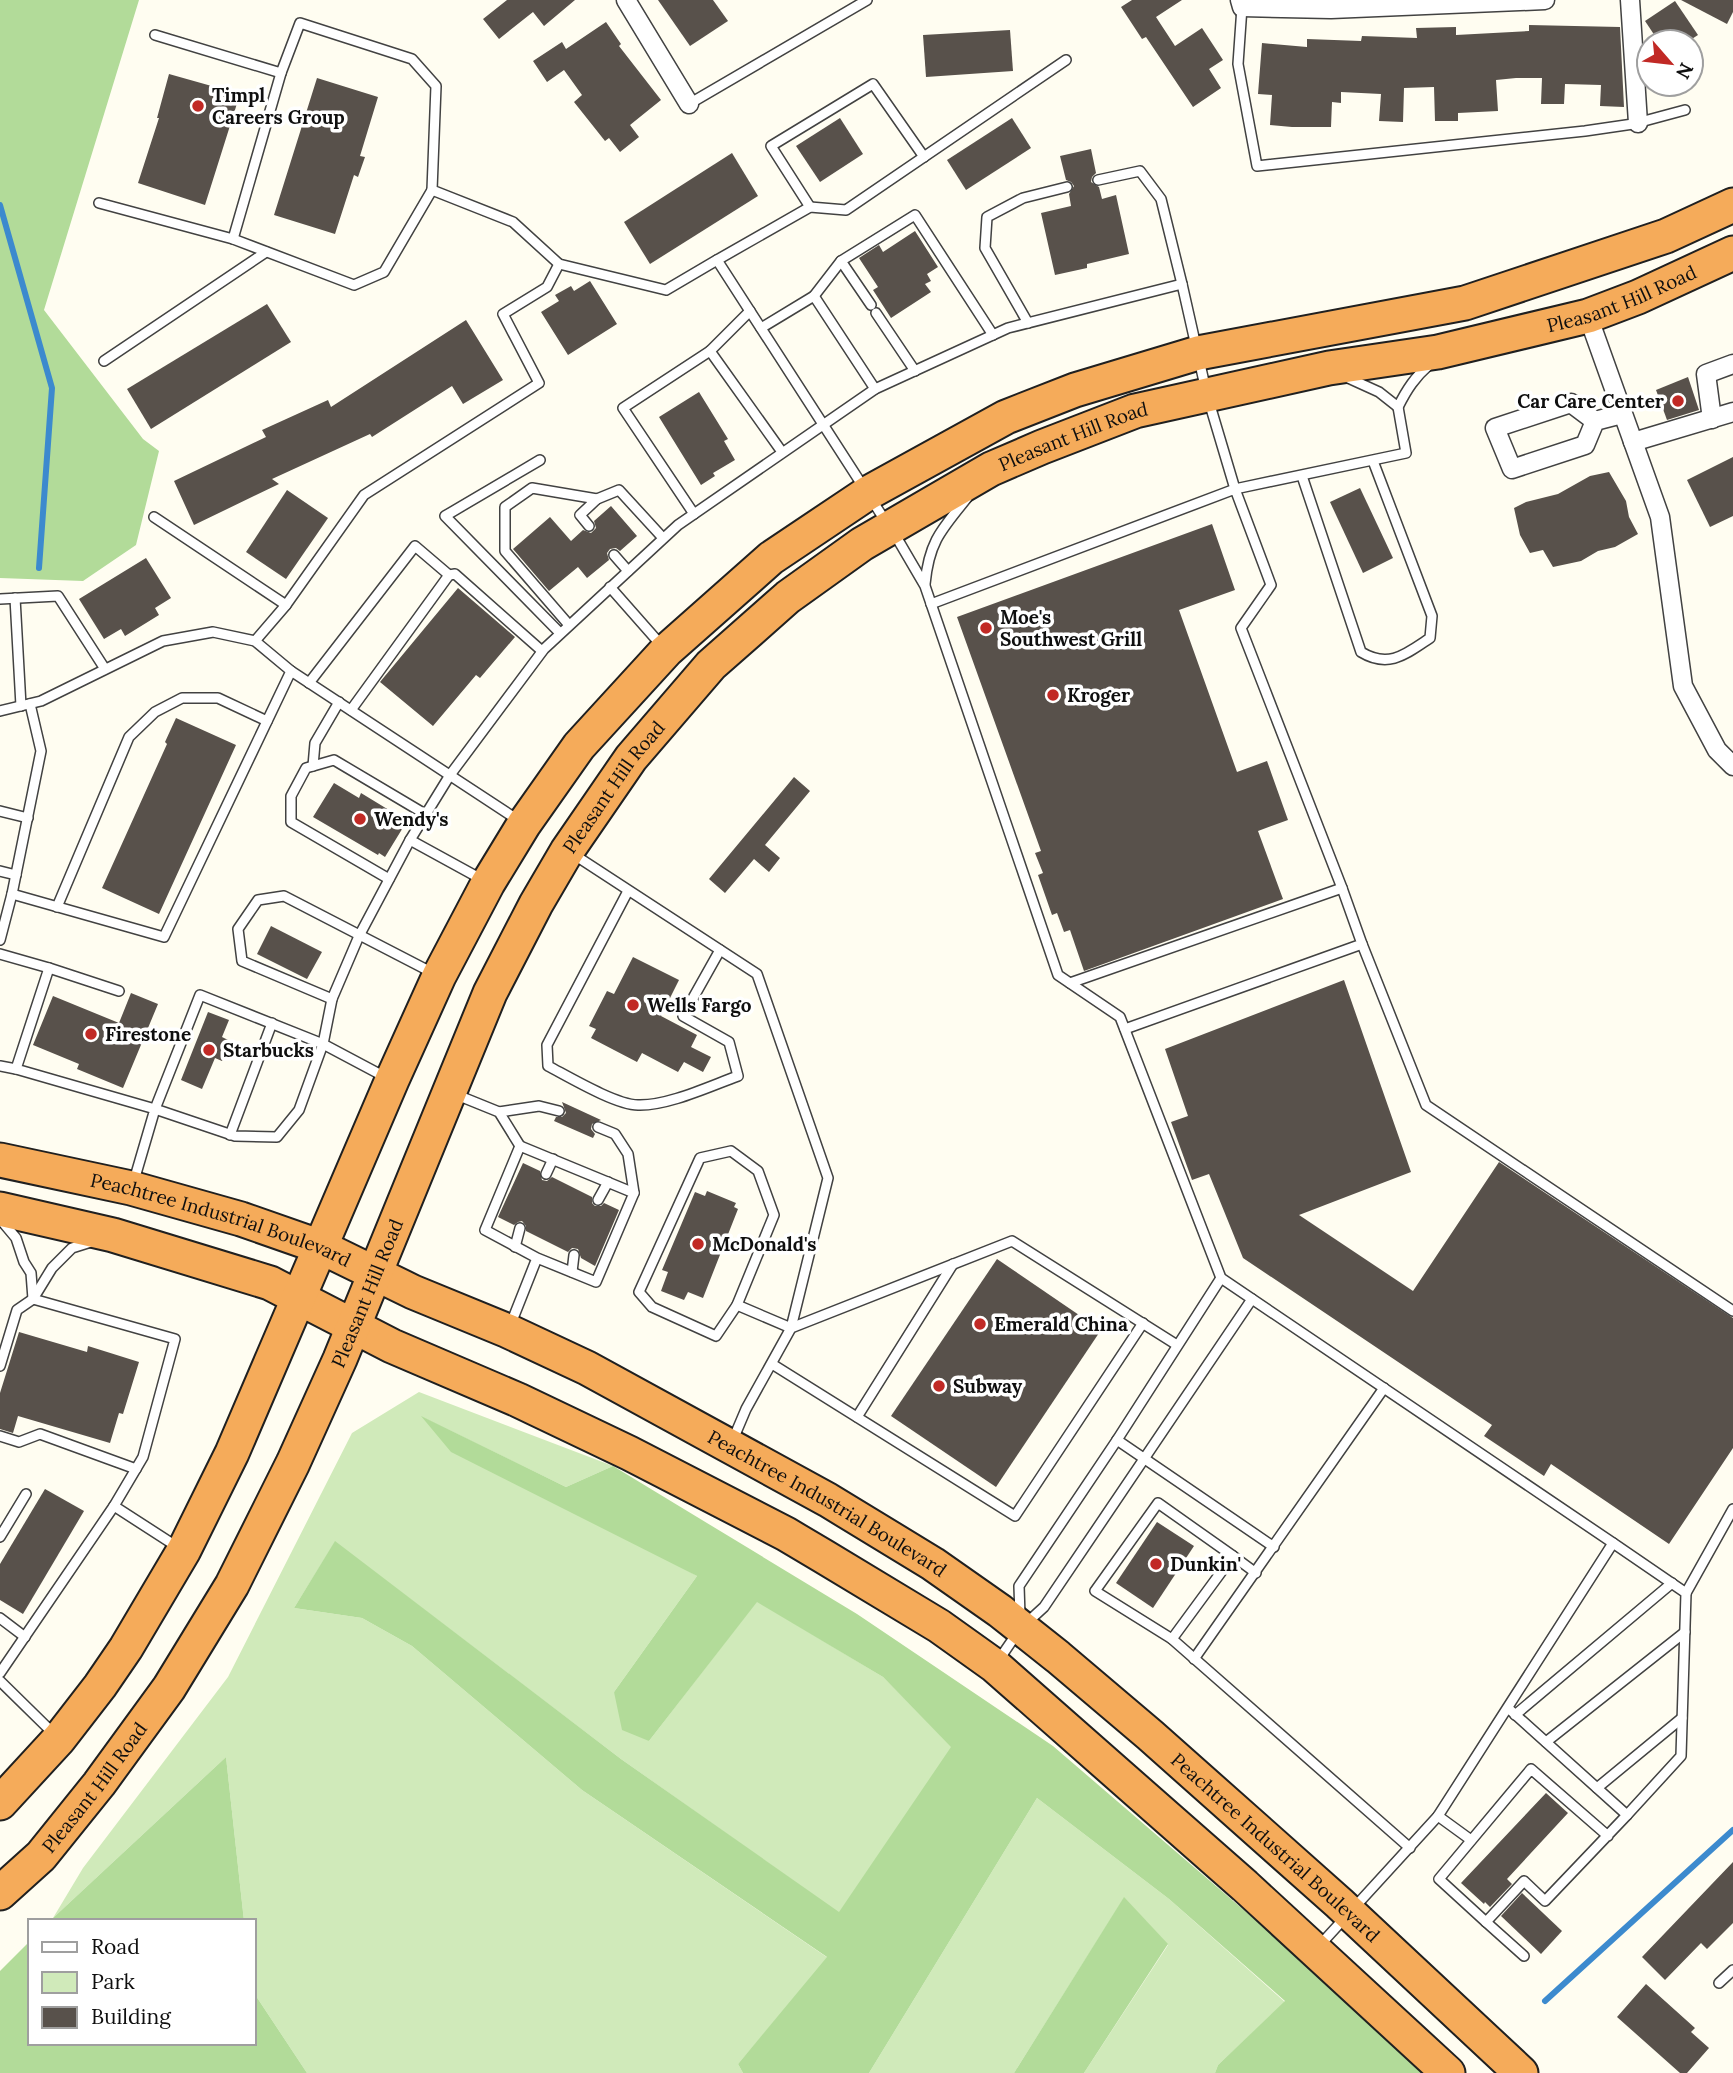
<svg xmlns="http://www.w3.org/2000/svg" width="1733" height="2073" font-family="Lora,serif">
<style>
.green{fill:#d0eaba}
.forest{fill:#b2db99}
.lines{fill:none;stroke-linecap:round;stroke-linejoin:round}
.stream{stroke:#3c8ace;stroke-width:6}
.building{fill:#58514b}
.lane-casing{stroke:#424242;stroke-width:12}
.street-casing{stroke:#424242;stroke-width:21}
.highway-casing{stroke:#202020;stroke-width:37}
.lane{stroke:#fff;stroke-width:9}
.street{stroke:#fff;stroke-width:18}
.highway{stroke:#f5ab5a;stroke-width:33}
.poi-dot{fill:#c12925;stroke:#fff;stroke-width:2.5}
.labels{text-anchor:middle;stroke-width:7;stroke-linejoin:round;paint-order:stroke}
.poi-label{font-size:19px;font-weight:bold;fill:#0f0f0f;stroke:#fff;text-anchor:start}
.street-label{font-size:19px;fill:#0f0f0f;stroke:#fff}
</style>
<rect width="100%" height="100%" fill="#fffdf1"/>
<!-- green -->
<g class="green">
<polygon points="419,1392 613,1466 566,1487 422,1417 697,1576 614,1692 649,1741 757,1601 883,1677 952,1747 839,1913 621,1759 335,1542 294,1608 362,1618 412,1646 582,1790 828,1958 738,2064 743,2073 307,2073 254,1993 254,1921 244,1921 226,1757 53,1918 83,1868 228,1677 352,1433"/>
<polygon points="1037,1798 1169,1899 1285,2002 1218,2065 1215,2073 1084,2073 1168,1945 1124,1898 1014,2073 869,2073"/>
</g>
<!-- forest -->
<g class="forest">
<polygon points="0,0 139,0 44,310 143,439 159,451 136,545 83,581 0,578"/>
<polygon points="421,1416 566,1487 613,1466 857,1614 1053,1746 1339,1992 1423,2073 1215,2073 1218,2065 1285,2001 1169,1899 1037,1798 869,2073 743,2073 738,2064 827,1957 582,1790 412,1646 362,1618 294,1608 335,1541 621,1759 839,1912 951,1747 883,1677 757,1602 649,1741 622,1730 614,1692 697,1576 451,1452"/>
<polygon points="226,1757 244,1921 50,1921 53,1918"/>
<polygon points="1124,1897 1168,1944 1084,2073 1014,2073"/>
<polygon points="30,1941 30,2043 254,2043 254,1993 307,2073 0,2073 0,1971"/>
</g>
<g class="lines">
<!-- stream -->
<g class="stream">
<polyline points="0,205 52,388 39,568"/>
<polyline points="1545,2001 1733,1830"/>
</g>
</g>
<!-- building -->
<g class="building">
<polygon points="507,0 575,0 544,26 533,12 499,39 483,19"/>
<polygon points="658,0 713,0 728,21 690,46"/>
<polygon points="1132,0 1182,0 1156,17 1175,46 1202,28 1223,60 1209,69 1221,88 1193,107 1146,37 1142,39 1121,7"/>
<polygon points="1681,0 1733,0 1733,12 1727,24"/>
<polygon points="1675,1 1698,35 1687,42 1659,42 1645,21"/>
<polygon points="606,22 621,44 619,46 661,100 630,125 639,137 620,152 609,138 605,141 574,102 582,95 564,70 547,82 533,61 562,42 566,49"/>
<polygon points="1529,25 1620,27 1624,107 1600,106 1601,85 1565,84 1564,104 1541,104 1542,78 1516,78 1496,80 1498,111 1458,113 1458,121 1435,121 1434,87 1404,88 1403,122 1379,121 1381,94 1341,92 1341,103 1332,102 1331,127 1292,127 1270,125 1272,95 1258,94 1262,43 1307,47 1307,39 1361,41 1362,36 1417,38 1416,28 1456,27 1456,35 1529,31"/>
<polygon points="1010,30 1013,71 926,77 923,35"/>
<polygon points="169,74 240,94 205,205 138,183 159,118 157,118"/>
<polygon points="317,78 378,97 360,156 365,157 358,177 354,175 335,234 274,215"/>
<polygon points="840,118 863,154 820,182 796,146"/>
<polygon points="1012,118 1031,148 966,190 947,160"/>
<polygon points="1091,149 1096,173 1092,177 1091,182 1099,187 1102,199 1116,195 1129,254 1087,264 1087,268 1055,275 1041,213 1071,206 1069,194 1074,186 1071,182 1066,180 1060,156"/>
<polygon points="732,153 758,196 650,264 624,222"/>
<polygon points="915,231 938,267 927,274 931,281 925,284 931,292 891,318 873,290 878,287 859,258 879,245 883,252"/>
<polygon points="590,281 617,324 568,355 541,312 559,301 555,295 571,286 574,291"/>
<polygon points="267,304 291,342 151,429 127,389"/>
<polygon points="466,320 503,380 463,404 452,386 372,437 370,434 272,479 279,484 194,525 174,481 266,437 262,430 328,400 331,407"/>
<polygon points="1688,377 1699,410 1667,420 1656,390"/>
<polygon points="699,392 728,439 724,441 735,460 713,473 715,476 701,485 659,417"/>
<polygon points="1733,457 1733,516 1710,527 1687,480"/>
<polygon points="1609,472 1626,501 1629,517 1638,534 1615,547 1598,551 1581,561 1553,567 1543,550 1530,553 1520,535 1514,508 1526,502 1558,494 1590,476"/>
<polygon points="1360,488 1393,558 1363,573 1330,502"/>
<polygon points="287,490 328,518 286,579 246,552"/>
<polygon points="611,506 637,536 620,551 616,548 610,549 607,553 609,560 587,578 578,567 549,591 513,549 550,517 571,541 583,530 591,533 596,528 594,521"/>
<polygon points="1212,524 1235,590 1179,610 1237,772 1267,761 1288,820 1258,831 1283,899 1084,971 1070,930 1064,932 1057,913 1052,915 1038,875 1043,873 1035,853 1041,851 957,617"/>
<polygon points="146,558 171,598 155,608 159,615 125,636 121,629 104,639 79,599"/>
<polygon points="458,588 515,637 480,678 476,675 433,726 380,682"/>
<polygon points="176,718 236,745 159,914 102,888 167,744 165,742"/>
<polygon points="794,777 810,791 765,845 780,858 769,872 754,859 725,893 709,879"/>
<polygon points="334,783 359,798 361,793 407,821 385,857 379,853 378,855 313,817"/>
<polygon points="271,926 322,952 307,979 257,954"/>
<polygon points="633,957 679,980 661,1016 697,1035 691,1047 711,1057 703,1072 684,1062 678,1072 642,1053 637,1062 591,1038 596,1029 589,1026 607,991 614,994"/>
<polygon points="1344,980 1411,1172 1299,1215 1413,1291 1499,1162 1733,1318 1733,1448 1669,1544 1551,1464 1544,1476 1484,1436 1492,1425 1243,1258 1209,1174 1192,1180 1171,1122 1188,1116 1165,1049"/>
<polygon points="131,993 158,1004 123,1088 77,1069 79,1064 33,1045 53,996 119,1023"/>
<polygon points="208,1012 229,1020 222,1037 230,1041 222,1061 215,1058 202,1089 181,1080"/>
<polygon points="562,1102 601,1120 592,1124 591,1129 595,1134 593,1138 554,1121 556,1117 562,1117 566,1113"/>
<polygon points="523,1163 540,1171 542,1180 547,1181 552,1177 592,1197 592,1203 595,1206 601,1206 604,1203 619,1210 595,1266 581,1258 578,1249 572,1248 568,1252 526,1231 526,1226 522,1221 518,1222 514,1225 498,1217"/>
<polygon points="707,1191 736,1203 734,1207 738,1209 703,1298 688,1292 684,1300 661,1291 668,1272 662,1270 695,1192 705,1196"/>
<polygon points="997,1259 1101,1330 996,1487 891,1416"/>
<polygon points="19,1332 87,1352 88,1346 139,1362 123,1414 119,1413 110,1443 18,1416 13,1433 0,1429 0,1393"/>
<polygon points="45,1489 84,1511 23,1614 0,1600 0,1564"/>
<polygon points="1157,1522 1194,1546 1153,1608 1116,1583"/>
<polygon points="1546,1793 1568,1813 1507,1879 1512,1884 1490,1907 1485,1902 1484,1904 1461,1883"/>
<polygon points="1733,1862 1733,1923 1707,1949 1701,1943 1665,1980 1642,1957"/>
<polygon points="1522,1893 1562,1931 1541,1954 1501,1916"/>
<polygon points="1646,1984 1695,2028 1691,2032 1709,2048 1687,2073 1680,2073 1617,2017"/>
</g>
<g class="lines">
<defs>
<g id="lane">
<polyline points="1242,7 1238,64 1257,166 1585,131 1633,124 1685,110"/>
<polyline points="155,35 281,73 300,23 412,59 436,86 432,190 513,222 559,264 666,290 717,260"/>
<polyline points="689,104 867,0"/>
<polyline points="1098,180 1140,171 1161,199 1182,284"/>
<polyline points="99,203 233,239 281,73"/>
<polyline points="810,207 771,146 873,84 924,157"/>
<polyline points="233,239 354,285 384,272 432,190"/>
<polyline points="814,296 841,261"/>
<polyline points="871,305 841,261 915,215 993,335"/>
<polyline points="876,313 915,371"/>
<polyline points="1028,323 985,248 987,217 1023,198 1067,187"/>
<polyline points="761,328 814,296 875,389"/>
<polyline points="710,351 782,452"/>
<polyline points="104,361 266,252"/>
<path d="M1346,377L1379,392L1398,407C1407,389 1415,377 1430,364"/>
<polyline points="540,460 445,516 560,633"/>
<path d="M1302,476L1361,652C1389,669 1406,654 1430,638L1432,616L1373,461"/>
<polyline points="694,514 623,408 710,351 750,311"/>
<polyline points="154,517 286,605 364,495 539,383 503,314 547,287 559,264"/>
<polyline points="886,522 717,260 810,207 846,210 1066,60"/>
<polyline points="589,526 580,515 597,499 619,490 663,538"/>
<polyline points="894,533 925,586 1058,975 1120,1017 1221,1278 1613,1543"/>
<polyline points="614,555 628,571"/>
<polyline points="449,575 455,574 542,651"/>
<path d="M925,584C929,542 941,530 967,498"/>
<polyline points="610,587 662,646"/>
<polyline points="15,598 21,706"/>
<polyline points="0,599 58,596 105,669"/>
<polyline points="931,604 1235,489 1271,585 1241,628 1342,888"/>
<polyline points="569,625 505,551 505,507 532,488 597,499"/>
<polyline points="255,641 286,605"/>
<polyline points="291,671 518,820"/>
<polyline points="309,683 415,546 449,575 351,710"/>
<polyline points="0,711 41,701 163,641 213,632 255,641 291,671 164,937 12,894"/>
<polyline points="313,766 315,743 339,702"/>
<polyline points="0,811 28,818"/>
<polyline points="410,840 483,880"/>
<polyline points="573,854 757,974 828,1178 791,1328 737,1305"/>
<polyline points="0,871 16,875"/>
<polyline points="389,879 291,822 291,796 306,768 334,760 425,814"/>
<path d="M628,891L547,1045L548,1066C569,1077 616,1105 638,1105C668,1106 710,1086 738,1076L729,1042L683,1016L720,950"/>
<polyline points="57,907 129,737 155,712 182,698 218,698 267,721"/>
<polyline points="0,940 12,894 41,751 30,704"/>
<polyline points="1362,944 1426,1105 1733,1311"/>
<polyline points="0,954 49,968 16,1069 155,1109 133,1184"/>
<polyline points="49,968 119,991"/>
<polyline points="1070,983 1342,888 1362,944 1125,1029"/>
<polygon points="200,995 323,1044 299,1110 277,1137 235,1136 155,1109"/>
<polyline points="332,999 242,961 238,929 258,900 284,896 433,973"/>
<polyline points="0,1066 16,1069"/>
<polyline points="387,1078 323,1044 332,999 359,936 410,840 450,775 544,649 678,525 875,389 1008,328 1182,284 1207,395 1235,489 1406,453 1398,407"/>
<polyline points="457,1095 499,1112 520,1146"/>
<polyline points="499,1112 539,1106 559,1111"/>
<polyline points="598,1127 615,1134 628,1154 634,1193"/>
<polyline points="230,1135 272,1023"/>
<polygon points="731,1151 758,1171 774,1215 737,1305 716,1336 652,1307 639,1292 700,1158"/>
<polyline points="546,1174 553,1159"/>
<polyline points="598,1200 608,1182"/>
<polyline points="0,1219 16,1238 24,1262 31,1273 33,1299"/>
<polyline points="515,1247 520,1228"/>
<polyline points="572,1272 574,1255"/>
<polyline points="33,1299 175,1339 143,1457 114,1506 179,1548"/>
<polyline points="510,1326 537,1258 596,1282 634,1193 520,1146 485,1230 537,1258"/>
<polyline points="772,1364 1015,1516 1143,1323"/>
<polyline points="0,1366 17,1310 33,1299 52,1268 72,1248 91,1242"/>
<polyline points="857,1417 953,1264"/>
<polyline points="0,1436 19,1442 40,1434 136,1469"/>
<polyline points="1117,1440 1274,1547"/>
<polyline points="732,1442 746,1409 791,1328 1012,1241 1177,1345"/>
<polyline points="0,1537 26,1494"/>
<polyline points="1256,1573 1233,1556 1172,1639 1410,1848"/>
<polyline points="1686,1593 1733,1509"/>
<polyline points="1020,1616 1019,1586 1117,1440 1221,1278"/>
<polyline points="0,1618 25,1637"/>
<polyline points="1172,1639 1095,1591 1158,1503 1233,1556"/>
<polyline points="1194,1659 1384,1388"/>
<polyline points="998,1661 1020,1629 1044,1607 1252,1299"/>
<polyline points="0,1673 114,1506"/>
<polyline points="0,1681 54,1734"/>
<polyline points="1515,1715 1672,1583"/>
<polyline points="1546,1742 1685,1632"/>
<polyline points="1597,1788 1682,1718"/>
<polyline points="1438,1816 1471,1840"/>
<polyline points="1608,1836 1531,1769 1439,1879 1486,1922 1524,1881 1545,1901 1627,1815"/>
<polyline points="1486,1922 1524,1956"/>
<polyline points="1320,1945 1438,1816 1613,1543 1686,1593 1681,1756 1627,1815 1508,1708"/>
<polyline points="1719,1983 1733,1970"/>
</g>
<g id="street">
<polyline points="626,0 689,104"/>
<polyline points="1240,0 1242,7 1331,9 1545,0"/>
<polyline points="1630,0 1638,123"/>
<polyline points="1588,316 1660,517 1683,686 1717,750 1733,766"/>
<polyline points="1712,419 1706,374 1733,364"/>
<polyline points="1595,421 1585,445 1512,469 1495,428 1571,403 1595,421 1622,414"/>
<polyline points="1633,442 1733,412"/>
</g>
<g id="highway">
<path id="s1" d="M0,1160L131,1188L241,1219L321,1247L413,1292L508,1331L587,1368L828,1500L933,1564L1000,1611L1058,1657L1150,1735L1339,1903L1521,2073"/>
<polyline points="0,1209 113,1235 270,1283 392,1346 518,1400 629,1453 786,1534 823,1556 939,1626 995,1666 1245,1886 1448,2073"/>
<polyline points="0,1803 59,1739 100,1686 126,1648 184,1550 232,1453 392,1080 439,976 488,883 524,824 579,746 666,651 771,558 868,493 1006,417 1075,390 1198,353 1465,303 1666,236 1733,205"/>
<path id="s2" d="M0,1893L41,1856L99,1784L169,1688L232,1585L293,1463L340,1359L490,993L536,904L567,851L631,758L711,665L788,597L862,544L991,469L1042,447L1135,411L1329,368L1438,352L1588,316L1638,297L1733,253"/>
</g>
</defs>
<!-- lane casing -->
<use href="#lane" class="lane-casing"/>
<!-- street casing -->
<use href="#street" class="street-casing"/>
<!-- highway casing -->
<use href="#highway" class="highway-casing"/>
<!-- lane -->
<use href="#lane" class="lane"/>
<!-- street -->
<use href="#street" class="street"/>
<!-- highway -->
<use href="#highway" class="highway"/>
</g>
<!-- markers -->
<g class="poi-dot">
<circle cx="198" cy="106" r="7"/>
<circle cx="1678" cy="401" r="7"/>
<circle cx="986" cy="628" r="7"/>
<circle cx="1053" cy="695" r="7"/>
<circle cx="360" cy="819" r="7"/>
<circle cx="633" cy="1005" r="7"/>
<circle cx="91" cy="1034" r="7"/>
<circle cx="209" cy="1050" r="7"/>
<circle cx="698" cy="1244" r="7"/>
<circle cx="980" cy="1324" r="7"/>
<circle cx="939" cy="1386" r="7"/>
<circle cx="1156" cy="1564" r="7"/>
</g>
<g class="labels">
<!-- poi labels -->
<g class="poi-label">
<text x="212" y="102">Timpl<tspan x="212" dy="22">Careers Group</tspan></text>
<text x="1664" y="408" text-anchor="end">Car Care Center</text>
<text x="1000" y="624">Moe's<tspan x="1000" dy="22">Southwest Grill</tspan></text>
<text x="1067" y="702">Kroger</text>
<text x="374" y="826">Wendy's</text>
<text x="647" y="1012">Wells Fargo</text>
<text x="105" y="1041">Firestone</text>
<text x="223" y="1057">Starbucks</text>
<text x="712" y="1251">McDonald's</text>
<text x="994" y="1331">Emerald China</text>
<text x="953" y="1393">Subway</text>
<text x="1170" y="1571">Dunkin'</text>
</g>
<!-- street labels -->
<g class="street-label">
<text dy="7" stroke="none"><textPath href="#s2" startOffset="2429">Pleasant Hill Road</textPath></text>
<text dy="7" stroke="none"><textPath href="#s2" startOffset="1862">Pleasant Hill Road</textPath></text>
<text dy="7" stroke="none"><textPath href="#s2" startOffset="1274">Pleasant Hill Road</textPath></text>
<text dy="7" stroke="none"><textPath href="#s1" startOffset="229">Peachtree Industrial Boulevard</textPath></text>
<text dy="7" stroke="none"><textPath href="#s2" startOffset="709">Pleasant Hill Road</textPath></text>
<text dy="7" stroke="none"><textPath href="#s1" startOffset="901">Peachtree Industrial Boulevard</textPath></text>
<text dy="7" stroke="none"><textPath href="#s2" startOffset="142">Pleasant Hill Road</textPath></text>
<text dy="7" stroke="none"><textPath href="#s1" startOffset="1468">Peachtree Industrial Boulevard</textPath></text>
</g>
</g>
<!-- legend -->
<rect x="28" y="1919" width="228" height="126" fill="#ffffff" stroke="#9f9f9f" stroke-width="2"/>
<rect x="42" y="1942" width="35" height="10" fill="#ffffff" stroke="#9f9f9f" stroke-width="2"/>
<text x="91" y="1954" font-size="21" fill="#0f0f0f">Road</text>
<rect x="42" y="1972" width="35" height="21" fill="#d0eaba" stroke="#9f9f9f" stroke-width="2"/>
<text x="91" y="1989" font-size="21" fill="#0f0f0f">Park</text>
<rect x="42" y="2007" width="35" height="21" fill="#58514b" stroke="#9f9f9f" stroke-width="2"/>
<text x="91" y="2024" font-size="21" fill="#0f0f0f">Building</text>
<!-- north arrow -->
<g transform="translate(1670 63) rotate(118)"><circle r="33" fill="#ffffff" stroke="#9f9f9f" stroke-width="2"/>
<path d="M0-5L12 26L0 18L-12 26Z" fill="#c12925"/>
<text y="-10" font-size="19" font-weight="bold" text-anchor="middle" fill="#0f0f0f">N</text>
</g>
</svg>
